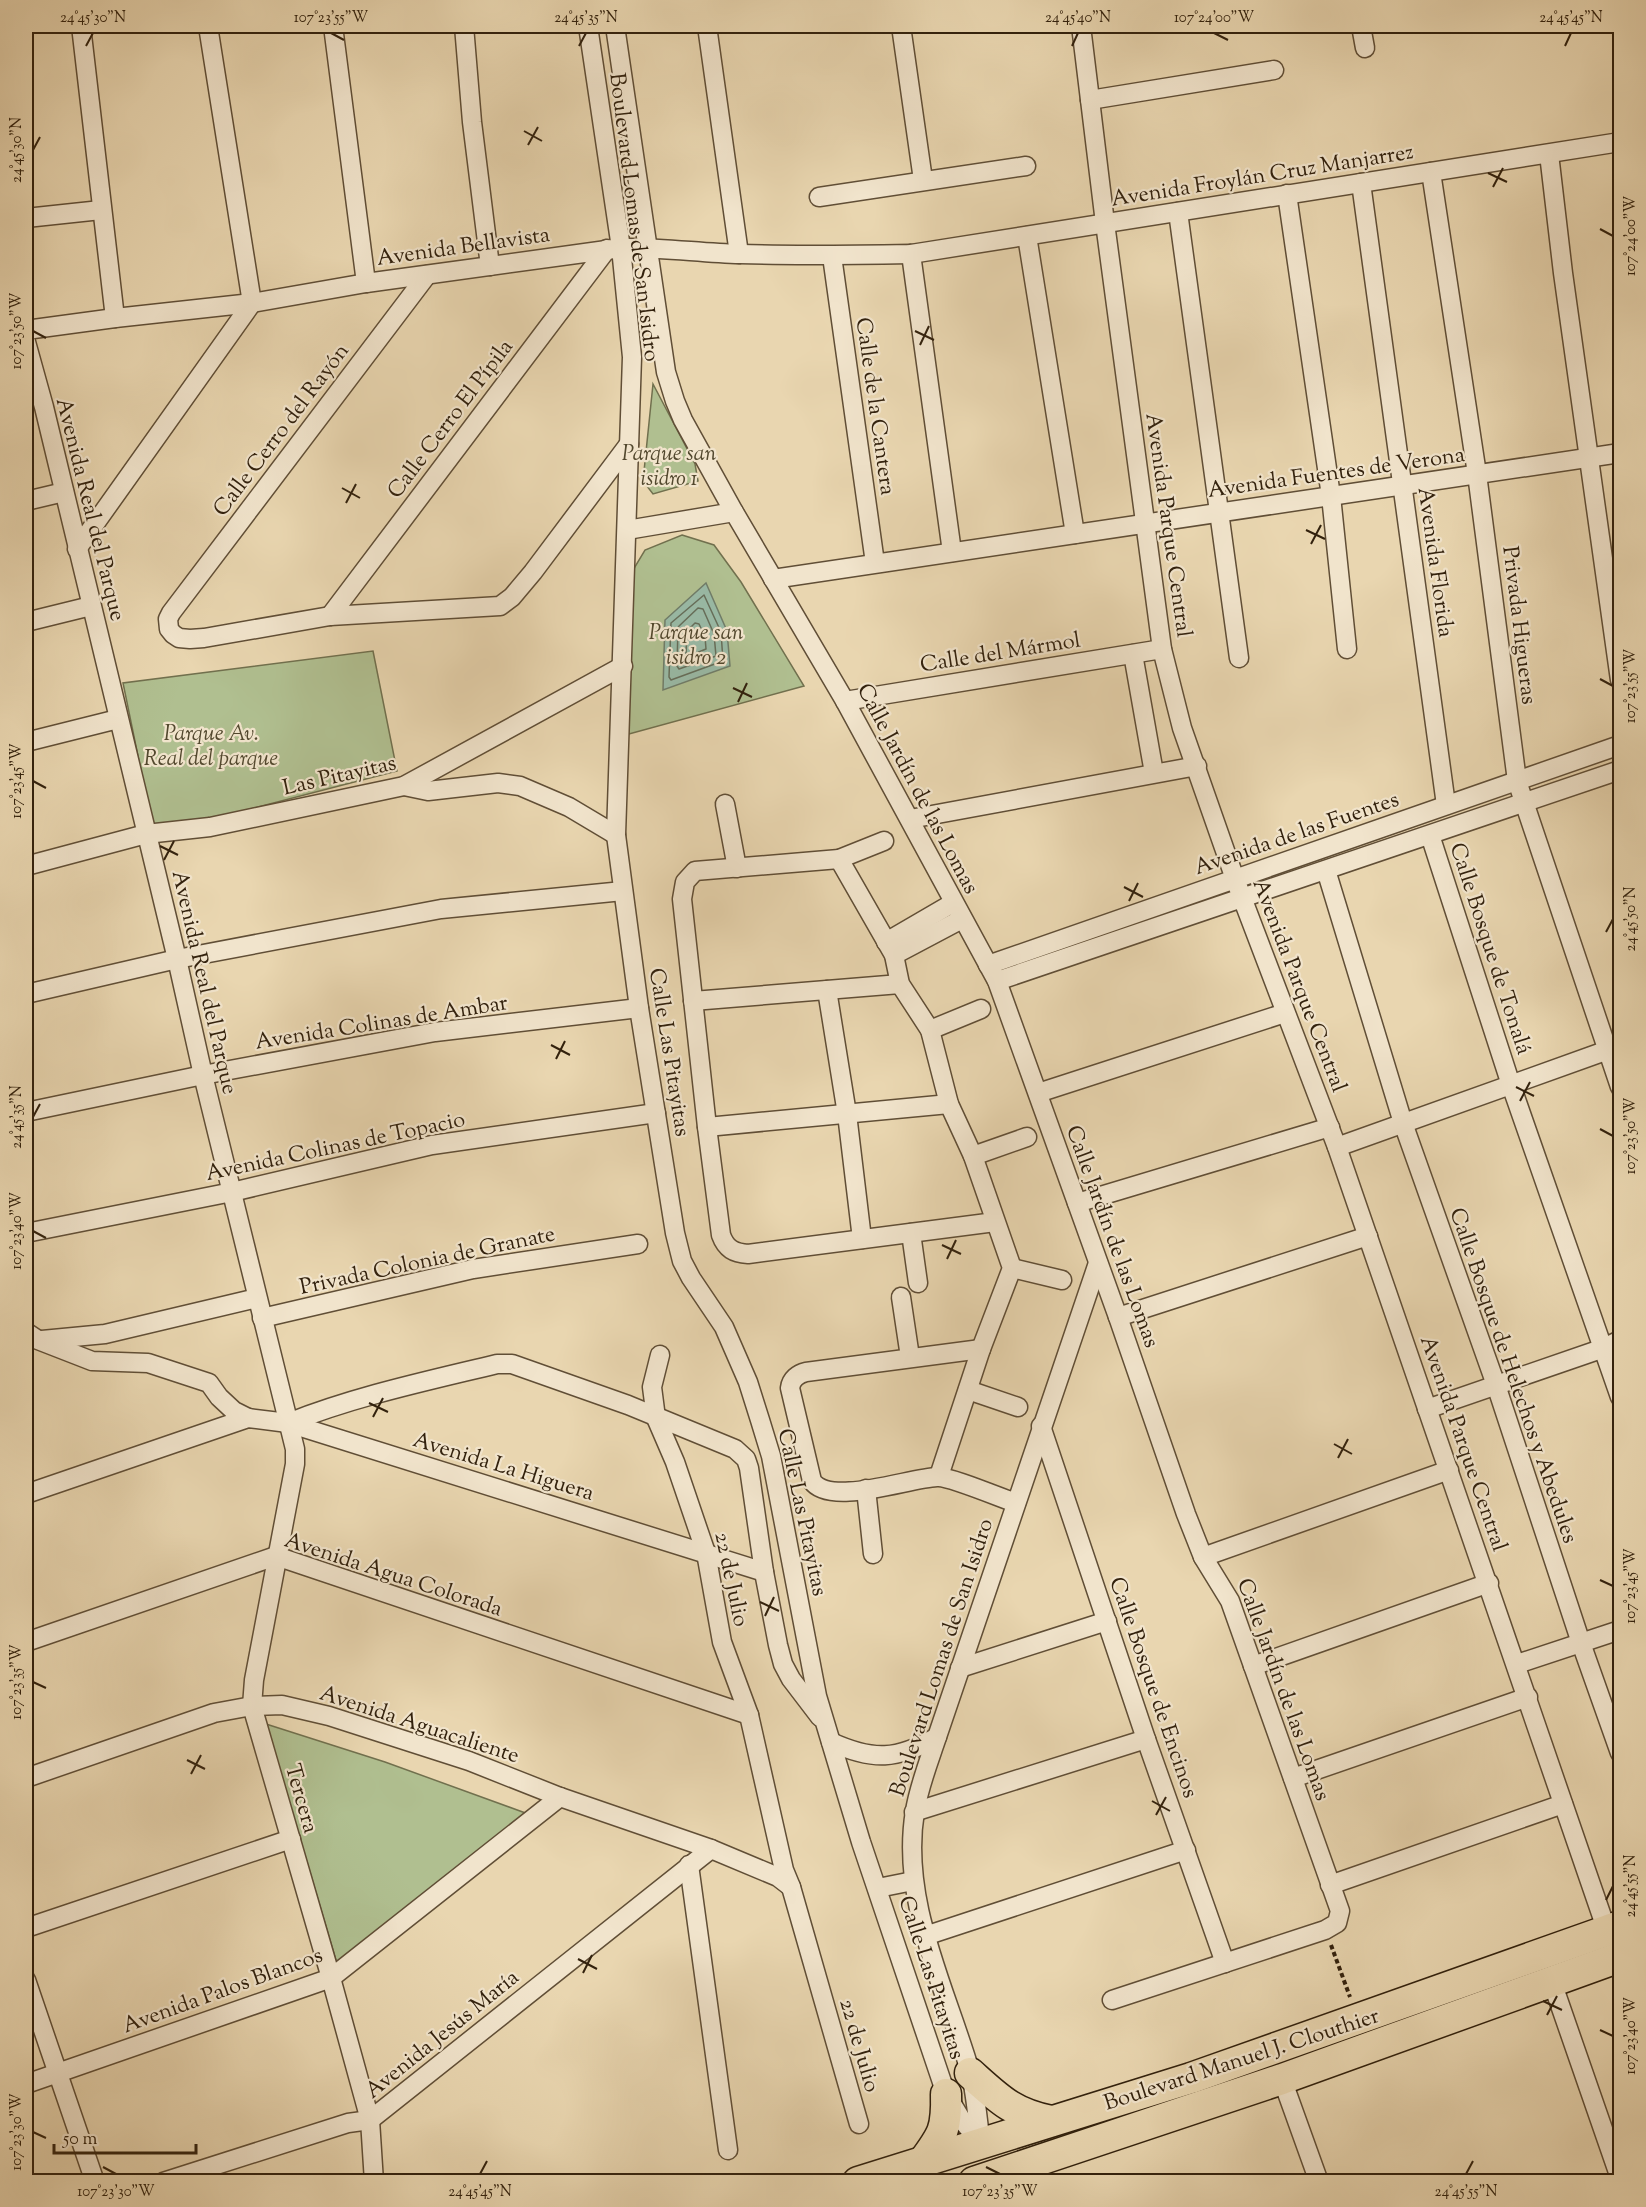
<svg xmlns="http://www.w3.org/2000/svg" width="1646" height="2207" font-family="'Sorts Mill Goudy',serif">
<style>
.green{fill:#b0bf90;stroke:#71704e;stroke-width:1.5}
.water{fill:#99baa6;stroke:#707d69;stroke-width:1.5}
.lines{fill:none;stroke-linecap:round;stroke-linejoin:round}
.shore{stroke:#666e5a;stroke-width:1.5}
.minor-casing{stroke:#604e36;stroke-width:21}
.primary-casing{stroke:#32210d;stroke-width:33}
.path{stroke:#32210d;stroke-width:4;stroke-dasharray:4.5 3;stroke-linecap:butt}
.minor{stroke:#f1e4cc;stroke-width:18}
.primary{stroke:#e9d6b0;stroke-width:30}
.ticks{fill:none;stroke:#32210d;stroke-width:2}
.labels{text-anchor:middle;stroke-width:4.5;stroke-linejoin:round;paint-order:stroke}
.street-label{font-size:22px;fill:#32210d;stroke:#f1e4cc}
.park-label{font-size:22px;font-style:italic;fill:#52482e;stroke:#f1e4cc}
.neatline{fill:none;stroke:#32210d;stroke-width:2}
.ticks-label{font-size:15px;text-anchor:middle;fill:#32210d}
</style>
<rect width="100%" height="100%" fill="#e9d6b0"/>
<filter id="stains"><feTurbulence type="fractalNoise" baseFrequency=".00333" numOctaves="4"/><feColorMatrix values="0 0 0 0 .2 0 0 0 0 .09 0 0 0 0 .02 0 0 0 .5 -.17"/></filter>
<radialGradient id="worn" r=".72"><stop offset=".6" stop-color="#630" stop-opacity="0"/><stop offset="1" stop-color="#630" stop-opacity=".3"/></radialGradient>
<!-- green -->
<g class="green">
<polygon points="653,384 695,464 698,481 653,494 643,481"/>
<polygon points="682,535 714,545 741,582 804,686 618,737 630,575 645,550"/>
<polygon points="373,651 397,771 154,834 123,683"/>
<polygon points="266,1724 385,1762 531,1815 338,1967"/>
</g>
<!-- water -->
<polygon class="water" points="706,583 727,631 730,666 663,690 665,620"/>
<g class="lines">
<!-- shore -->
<g class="shore">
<polygon points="704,595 721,632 723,661 671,680 669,677 671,623"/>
<polygon points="698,608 703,609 714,634 716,656 679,669 677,666 678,627"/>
<polygon points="695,623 699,624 705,637 706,649 689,656 686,654 687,631"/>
</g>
<defs>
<g id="minor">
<polyline points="81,26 115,318"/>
<polyline points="333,26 366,283"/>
<polyline points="464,26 472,122 490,266"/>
<polyline points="588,26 621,248 632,357 616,835 639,1008 675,1233 682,1261 691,1278 724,1327 748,1382 760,1420 771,1456 817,1696 861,1842 946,2094 961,2119 981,2143"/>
<polyline points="615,26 666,372 675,401 683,420 734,512 845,701 997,981 1118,1317 1186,1514 1203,1557 1230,1601 1340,1911 1337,1923 1325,1930 1112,2000"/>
<polyline points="707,26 739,254"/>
<polyline points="901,26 923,180"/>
<polyline points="1081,26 1105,223 1162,649 1182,728 1235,879 1337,1147 1607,1931"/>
<polyline points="1361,26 1365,48"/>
<polyline points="1090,100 1274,70"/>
<polyline points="1549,154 1563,273 1620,680"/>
<polyline points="1431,172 1477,474 1517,781 1620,1087"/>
<polyline points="1361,183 1446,805"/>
<polyline points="1287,194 1331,496 1347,649"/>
<polyline points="819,197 1026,166"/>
<polyline points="1178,212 1239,658"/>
<polyline points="26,218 101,210"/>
<polyline points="1027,236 1075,534"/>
<polyline points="911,254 952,552"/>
<polyline points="832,256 875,563"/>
<polyline points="427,275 171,613 168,619 169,629 173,634 179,638 190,639 204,638 330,616 500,606 512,597 533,572 629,444"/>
<path d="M26,330L115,318L252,303L366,283L621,248C661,247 700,253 740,254C797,256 854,255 911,254L1620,142"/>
<polyline points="26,342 44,407 177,959 203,1075 295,1449 295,1464 254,1680 252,1706 331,1978 370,2120 374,2182"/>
<polyline points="26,501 64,492"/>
<polyline points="627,530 734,512"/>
<polyline points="77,549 252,303 208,26"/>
<polyline points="773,579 1620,453"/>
<polyline points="330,616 607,249"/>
<polyline points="26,622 91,606"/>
<polyline points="1133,654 1154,773"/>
<polyline points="845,701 1162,649"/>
<polyline points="26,742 118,719"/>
<polyline points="404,786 428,791 498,783 520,786 569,807 616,835"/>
<polyline points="725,804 737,868"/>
<polyline points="910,819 1197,766"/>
<polyline points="1430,835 1511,1085 1620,1397"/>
<path d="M884,841L839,859L695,871L685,882L682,899L707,1127L721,1235C726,1249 734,1253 748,1254L995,1222"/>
<polyline points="839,859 894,955 900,984 930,1030 949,1104 973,1156 1012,1268 981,1349 939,1476"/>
<polyline points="26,866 146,834 210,827 404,786 623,666"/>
<polyline points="1326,870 1403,1123 1496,1385 1581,1643 1620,1753"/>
<polyline points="886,942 953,903"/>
<polyline points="894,955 962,919"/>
<polyline points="988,965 1620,745"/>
<polyline points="997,981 1620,770"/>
<polyline points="827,990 847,1114 862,1239"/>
<polyline points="26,994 177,959 441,909 623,891"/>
<polyline points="693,1001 900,984"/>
<polyline points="930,1030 981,1009"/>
<polyline points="1038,1093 1285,1013"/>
<polyline points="26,1112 203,1075 435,1032 639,1008"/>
<polyline points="707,1127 949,1104"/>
<polyline points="1337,1147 1608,1050"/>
<polyline points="973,1156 1027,1137"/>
<polyline points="1077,1203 1330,1127"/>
<polyline points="26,1233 232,1192 432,1145 656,1113"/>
<polyline points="911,1233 918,1283"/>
<polyline points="1012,1268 1062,1280"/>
<polyline points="901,1297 910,1357"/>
<polyline points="1118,1317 1368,1236"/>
<polyline points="262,1318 473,1269 638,1244"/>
<polyline points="26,1332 38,1340 92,1361 148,1363 209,1383 219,1397 234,1411 248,1418"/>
<polyline points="42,1340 105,1334 257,1298"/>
<path d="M981,1349L806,1372C798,1374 791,1379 790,1388L812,1481C830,1507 909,1478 937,1477C949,1476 1001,1498 1016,1503"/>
<polyline points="660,1355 652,1387 656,1418 675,1462 706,1553 722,1642 749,1715 784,1870 791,1887 859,2124"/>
<polyline points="968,1390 1018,1407"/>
<polyline points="1427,1409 1604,1348 1620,1340"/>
<path d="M288,1423C356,1396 427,1381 497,1364H512L628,1405L735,1449L746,1459L749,1468L764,1572L778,1645L783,1664L791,1679L820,1717"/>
<polyline points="1041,1426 1146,1739 1225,1963"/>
<polyline points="866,1489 873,1554"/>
<polyline points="26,1494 248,1418 288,1423 764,1572"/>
<polyline points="1203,1557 1449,1470"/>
<polyline points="26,1642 276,1556 749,1715"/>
<polyline points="1517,1664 1620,1630"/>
<polyline points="1253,1666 1489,1583"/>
<polyline points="960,1668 1107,1621"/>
<path d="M831,1742C873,1761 897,1760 937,1737"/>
<polyline points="26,1778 214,1713 252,1706 282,1705 329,1716 469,1761 560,1797 711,1849 778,1877 791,1887"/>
<polyline points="1293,1778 1528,1697"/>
<polyline points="914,1812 1146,1739"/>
<polyline points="689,1865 728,2150"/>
<polyline points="1330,1885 1563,1804"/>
<polyline points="878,1888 913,1881"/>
<polyline points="26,1928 291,1839"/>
<polyline points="925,1936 1186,1850"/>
<polyline points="26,1980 95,2182"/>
<polyline points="1552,1982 1620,2178"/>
<polyline points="1282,2079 1319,2182"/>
<polyline points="26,2084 331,1978 560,1797"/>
<path d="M981,2142C977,2119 976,2093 970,2071C945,1986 900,1901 915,1811C919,1786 929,1761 937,1737L1098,1263"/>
<polyline points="163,2182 348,2123 370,2120 711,1849"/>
</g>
<g id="primary">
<path d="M970,2073C999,2099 1012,2113 1051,2121"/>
<path d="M923,2162C943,2135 947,2129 946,2094"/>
<polyline points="858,2182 1191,2078 1620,1926"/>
<polyline points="974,2182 1282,2079 1620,1957"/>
</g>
</defs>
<!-- minor casing -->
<use href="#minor" class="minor-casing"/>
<!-- primary casing -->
<use href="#primary" class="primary-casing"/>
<!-- path -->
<polyline class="path" points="1331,1945 1350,1997"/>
<!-- minor -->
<use href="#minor" class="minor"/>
<!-- primary -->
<use href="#primary" class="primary"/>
</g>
<!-- ticks -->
<path class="ticks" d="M331,33L344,40M1214,33L1228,40M86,46L93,33M579,46L586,33M1072,46L1078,33M1565,46L1571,33M524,131L542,141M528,145L538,127M33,150L40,137M1488,173L1507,182M1493,187L1503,168M1600,229L1613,236M33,331L46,338M915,331L934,340M920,345L929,326M342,488L360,498M346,503L356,484M1306,530L1325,539M1311,544L1321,525M1600,679L1613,686M733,688L752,697M738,702L747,683M33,781L46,788M160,846L178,855M164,860L174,841M1124,887L1143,897M1129,901L1138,883M1606,932L1613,919M551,1045L570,1055M556,1059L565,1041M1516,1087L1534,1096M1520,1101L1530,1082M33,1117L40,1104M1600,1129L1613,1136M33,1231L46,1238M942,1245L961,1254M947,1259L956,1240M369,1403L388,1412M373,1417L383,1398M1334,1444L1352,1454M1338,1458L1348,1439M1600,1580L1613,1586M760,1602L779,1611M765,1616L774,1597M33,1682L46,1688M187,1760L205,1769M191,1774L201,1755M1152,1801L1170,1811M1156,1815L1166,1797M1606,1900L1613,1886M578,1959L597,1969M583,1973L592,1955M1543,2001L1562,2010M1547,2015L1557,1996M1600,2030L1613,2036M33,2132L46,2138M103,2167L116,2174M986,2167L1000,2174M480,2174L487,2161M1466,2174L1473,2161"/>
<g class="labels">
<!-- street labels -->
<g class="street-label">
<text transform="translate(1262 174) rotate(-9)" y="8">Avenida Froylán Cruz Manjarrez</text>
<text transform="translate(636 217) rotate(83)" y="8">Boulevard Lomas de San Isidro</text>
<text transform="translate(463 245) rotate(-8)" y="8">Avenida Bellavista</text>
<text transform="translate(877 406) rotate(82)" y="8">Calle de la Cantera</text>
<text transform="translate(449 418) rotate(-53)" y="8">Calle Cerro El Pípila</text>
<text transform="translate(280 429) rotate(-53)" y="8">Calle Cerro del Rayón</text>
<text transform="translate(1336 471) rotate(-8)" y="8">Avenida Fuentes de Verona</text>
<text transform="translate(92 509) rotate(76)" y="8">Avenida Real del Parque</text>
<text transform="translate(1170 525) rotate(82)" y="8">Avenida Parque Central</text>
<text transform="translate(1437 562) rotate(82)" y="8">Avenida Florida</text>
<text transform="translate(1521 625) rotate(83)" y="8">Privada Higueras</text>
<text transform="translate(1000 651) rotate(-9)" y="8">Calle del Mármol</text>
<text transform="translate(339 774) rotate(-13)" y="8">Las Pitayitas</text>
<text transform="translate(919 788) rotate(62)" y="8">Calle Jardín de las Lomas</text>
<text transform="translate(1296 832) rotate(-19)" y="8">Avenida de las Fuentes</text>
<text transform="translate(1492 948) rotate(72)" y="8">Calle Bosque de Tonalá</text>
<text transform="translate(206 982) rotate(77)" y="8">Avenida Real del Parque</text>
<text transform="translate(1301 985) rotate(69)" y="8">Avenida Parque Central</text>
<text transform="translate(381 1021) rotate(-9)" y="8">Avenida Colinas de Ambar</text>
<text transform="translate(671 1052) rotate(81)" y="8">Calle Las Pitayitas</text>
<text transform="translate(335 1145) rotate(-12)" y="8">Avenida Colinas de Topacio</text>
<text transform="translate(1114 1236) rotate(70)" y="8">Calle Jardín de las Lomas</text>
<text transform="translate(427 1259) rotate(-12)" y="8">Privada Colonia de Granate</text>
<text transform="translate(1515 1375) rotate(71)" y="8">Calle Bosque de Helechos y Abedules</text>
<text transform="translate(1465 1443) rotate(71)" y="8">Avenida Parque Central</text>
<text transform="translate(504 1465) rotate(17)" y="8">Avenida La Higuera</text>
<text transform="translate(804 1512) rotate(78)" y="8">Calle Las Pitayitas</text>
<text transform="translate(394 1573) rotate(18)" y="8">Avenida Agua Colorada</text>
<text transform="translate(733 1579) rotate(78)" y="8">22 de Julio</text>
<text transform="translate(940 1657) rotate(-72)" y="8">Boulevard Lomas de San Isidro</text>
<text transform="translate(1155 1687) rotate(71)" y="8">Calle Bosque de Encinos</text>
<text transform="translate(1285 1689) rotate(70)" y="8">Calle Jardín de las Lomas</text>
<text transform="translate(420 1723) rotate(18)" y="8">Avenida Aguacaliente</text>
<text transform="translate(303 1798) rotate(74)" y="8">Tercera</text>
<text transform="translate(933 1977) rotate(72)" y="8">Calle Las Pitayitas</text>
<text transform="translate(222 1989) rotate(-20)" y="8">Avenida Palos Blancos</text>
<text transform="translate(441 2033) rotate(-39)" y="8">Avenida Jesús María</text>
<text transform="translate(861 2045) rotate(74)" y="8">22 de Julio</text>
<text transform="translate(1241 2058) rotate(-18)" y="8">Boulevard Manuel J. Clouthier</text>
</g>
<!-- park labels -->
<g class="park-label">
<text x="669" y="460">Parque san<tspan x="669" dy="25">isidro 1</tspan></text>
<text x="696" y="639">Parque san<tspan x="696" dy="25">isidro 2</tspan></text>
<text x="211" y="740">Parque Av.<tspan x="211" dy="25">Real del parque</tspan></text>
</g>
</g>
<!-- margin -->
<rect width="1646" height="2207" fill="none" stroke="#e9d6b0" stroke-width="66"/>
<!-- scale -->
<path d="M54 2144v9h142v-9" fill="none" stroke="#32210d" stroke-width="3"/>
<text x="63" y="2144" font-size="18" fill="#32210d" stroke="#f1e4cc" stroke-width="4.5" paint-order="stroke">50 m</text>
<rect x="33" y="33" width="1580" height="2141" class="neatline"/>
<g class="ticks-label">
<text x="93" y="22">24°45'30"N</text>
<text x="331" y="22">107°23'55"W</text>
<text x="586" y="22">24°45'35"N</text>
<text x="1078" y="22">24°45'40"N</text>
<text x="1214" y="22">107°24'00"W</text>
<text x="1571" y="22">24°45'45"N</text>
<text transform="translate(16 150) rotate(-90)" y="5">24°45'30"N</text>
<text transform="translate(1630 236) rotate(-90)" y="5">107°24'00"W</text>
<text transform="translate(16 331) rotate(-90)" y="5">107°23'50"W</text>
<text transform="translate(1630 686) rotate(-90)" y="5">107°23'55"W</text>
<text transform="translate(16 781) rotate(-90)" y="5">107°23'45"W</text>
<text transform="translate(1630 919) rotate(-90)" y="5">24°45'50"N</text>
<text transform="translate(16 1117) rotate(-90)" y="5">24°45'35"N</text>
<text transform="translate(1630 1136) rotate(-90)" y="5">107°23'50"W</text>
<text transform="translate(16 1231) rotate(-90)" y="5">107°23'40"W</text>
<text transform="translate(1630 1586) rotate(-90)" y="5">107°23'45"W</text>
<text transform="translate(16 1682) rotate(-90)" y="5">107°23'35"W</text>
<text transform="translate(1630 1886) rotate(-90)" y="5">24°45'55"N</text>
<text transform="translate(1630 2036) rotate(-90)" y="5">107°23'40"W</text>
<text transform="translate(16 2132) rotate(-90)" y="5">107°23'30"W</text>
<text x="116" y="2196">107°23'30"W</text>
<text x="480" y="2196">24°45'45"N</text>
<text x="1000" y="2196">107°23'35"W</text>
<text x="1466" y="2196">24°45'55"N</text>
</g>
<rect width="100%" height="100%" filter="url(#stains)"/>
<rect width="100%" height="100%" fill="url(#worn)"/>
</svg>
